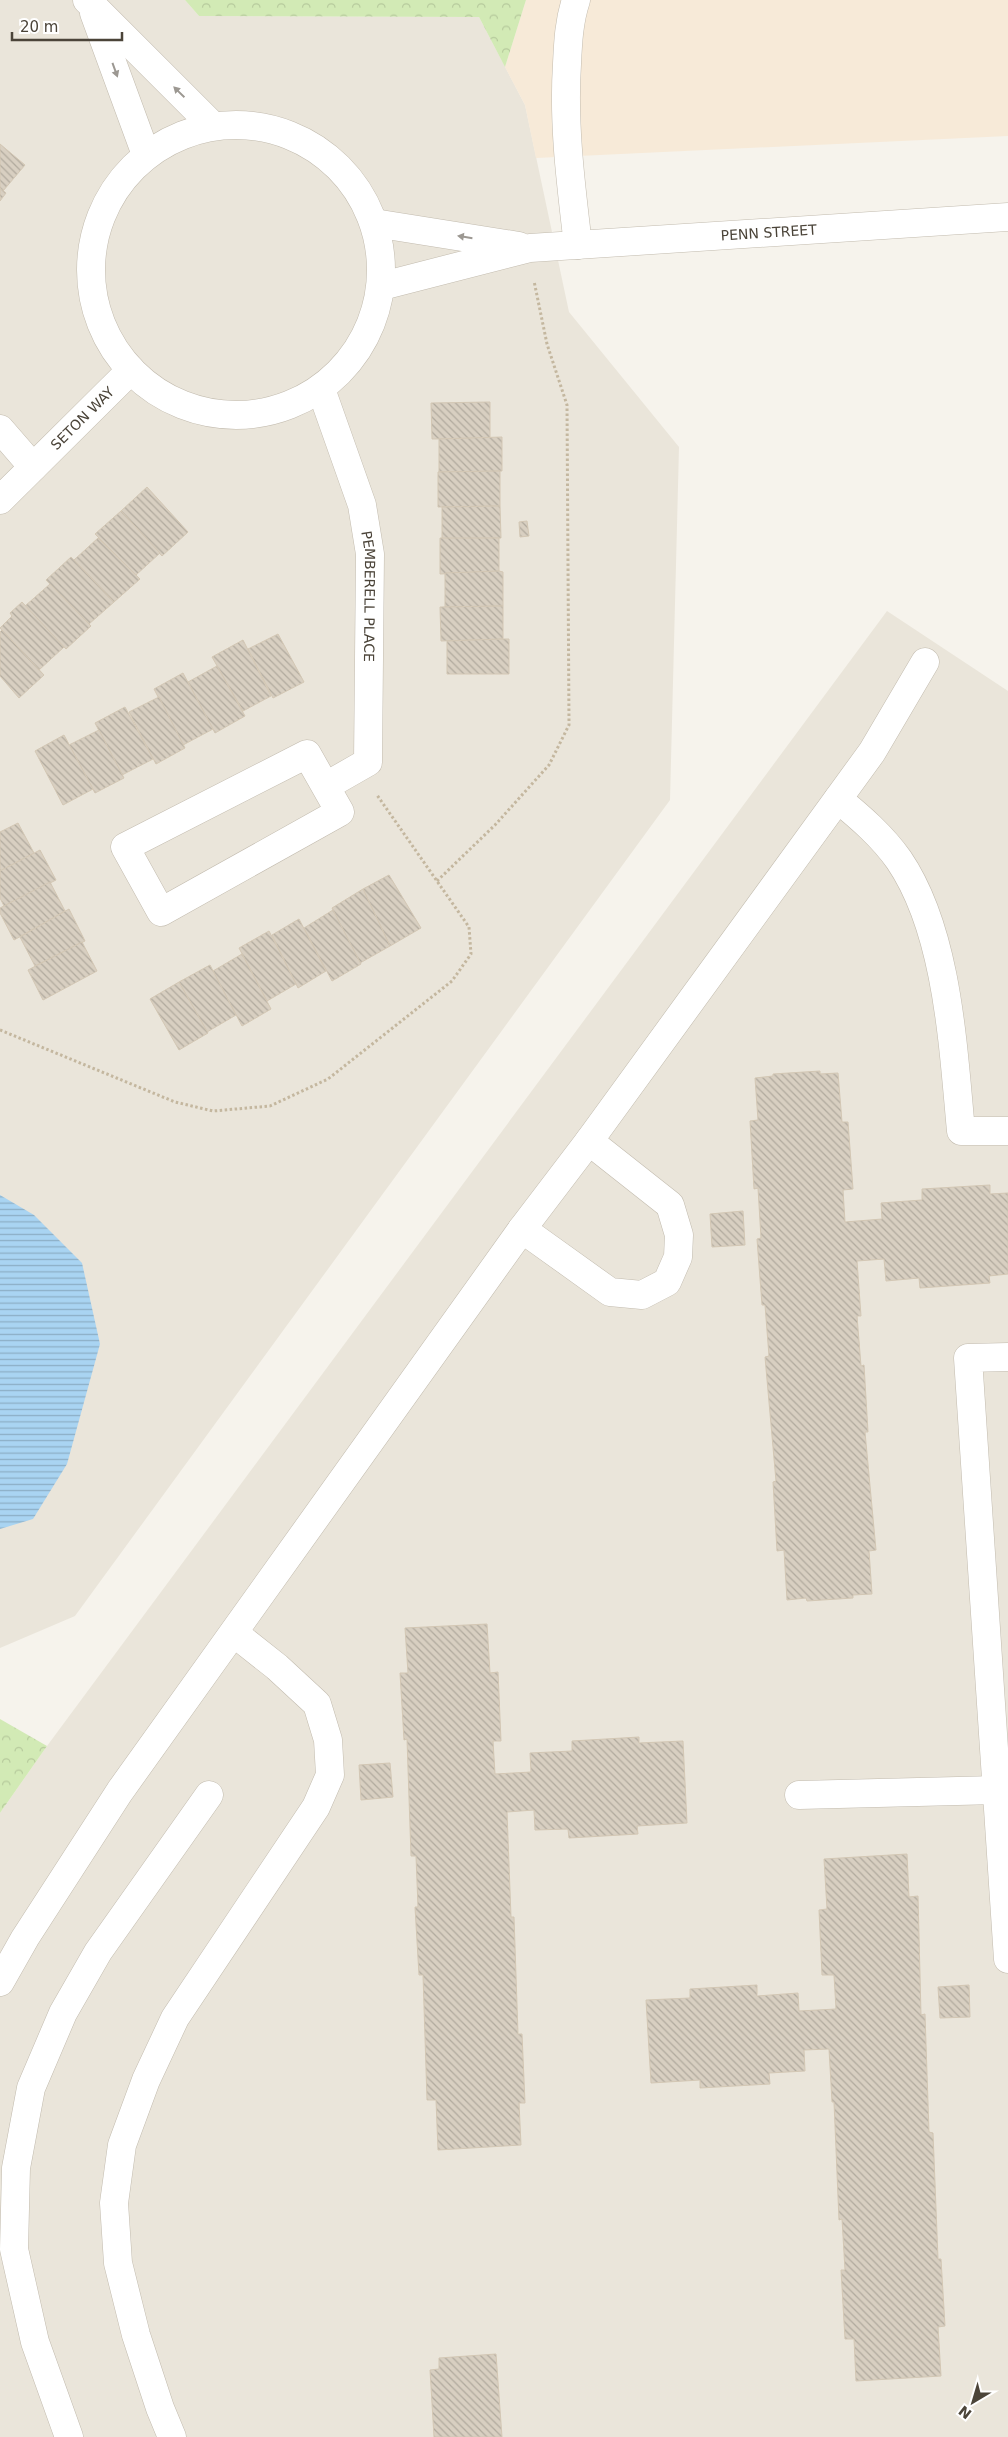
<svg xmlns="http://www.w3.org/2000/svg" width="1008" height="2437" font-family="'DejaVu Sans',sans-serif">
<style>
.residential{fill:#eae5da}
.commercial{fill:#f7ead8}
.forest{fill:url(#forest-crowns)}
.water{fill:url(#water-rules)}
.building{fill:url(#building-back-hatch);stroke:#d3c7b4}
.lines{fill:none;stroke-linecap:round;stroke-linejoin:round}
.minor-casing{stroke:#c2bbae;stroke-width:29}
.path{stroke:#c4b79f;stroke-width:3;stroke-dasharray:2.5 2.5;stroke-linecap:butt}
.minor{stroke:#fff;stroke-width:28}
.oneway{fill:#9c9892}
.labels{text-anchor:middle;stroke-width:5;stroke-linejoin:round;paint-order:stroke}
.street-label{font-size:14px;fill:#4b4439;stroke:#fff}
</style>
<defs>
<pattern id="forest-crowns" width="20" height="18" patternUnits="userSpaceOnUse" patternTransform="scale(1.25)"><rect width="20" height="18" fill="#d2eab5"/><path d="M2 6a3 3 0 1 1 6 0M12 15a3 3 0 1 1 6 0" fill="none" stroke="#b6ca9c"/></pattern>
<pattern id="water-rules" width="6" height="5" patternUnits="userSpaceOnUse" patternTransform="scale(1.25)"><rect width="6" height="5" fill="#a9d4f2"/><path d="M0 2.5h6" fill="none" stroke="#8caec5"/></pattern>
<pattern id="building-back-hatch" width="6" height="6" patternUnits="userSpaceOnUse" patternTransform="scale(1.25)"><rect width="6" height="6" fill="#d8cfc1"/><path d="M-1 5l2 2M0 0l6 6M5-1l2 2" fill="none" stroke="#b1aa9e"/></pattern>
</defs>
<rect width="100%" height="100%" fill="#f6f3ec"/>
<!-- residential -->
<g class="residential">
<polygon points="0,0 185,0 199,16 479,17 525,105 569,312 679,447 670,800 75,1616 0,1648"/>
<polygon points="887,611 1008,691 1008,2437 0,2437 0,1813 47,1746"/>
</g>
<!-- commercial -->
<polygon class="commercial" points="526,0 1008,0 1008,136 536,158 525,105 505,67"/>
<!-- forest -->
<g class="forest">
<polygon points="185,0 526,0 505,67 479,17 199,16"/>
<polygon points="0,1719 47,1746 0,1813"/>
</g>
<!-- water -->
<polygon class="water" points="0,1195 34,1215 82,1263 100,1344 67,1464 33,1519 0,1529"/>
<!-- building -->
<g class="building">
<polygon points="0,144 25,165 3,191 0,188"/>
<polygon points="0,188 6,193 0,201"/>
<polygon points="490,402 490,438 432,439 431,403"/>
<polygon points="502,437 502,471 439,472 439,439"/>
<polygon points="500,471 500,506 438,507 438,472"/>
<polygon points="147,487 188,532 162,556 121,511"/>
<polygon points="500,506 501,538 442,539 442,507"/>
<polygon points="121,511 160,553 136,575 95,534"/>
<polygon points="527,521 529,536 520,537 519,522"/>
<polygon points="98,538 140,579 114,602 74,560"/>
<polygon points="440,538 499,538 499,571 440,574"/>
<polygon points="71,557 114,602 89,624 46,580"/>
<polygon points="499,571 503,572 503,606 445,607 445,573"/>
<polygon points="50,584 91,626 66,649 25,606"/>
<polygon points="22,602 64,647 39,670 0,628 12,616 10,613"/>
<polygon points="503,606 503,639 441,641 440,607"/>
<polygon points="2,630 44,675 19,698 0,676 0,632"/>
<polygon points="278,634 304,682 273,698 248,649"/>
<polygon points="503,639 509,639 509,674 447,674 447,641"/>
<polygon points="243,640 271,696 243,711 212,657"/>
<polygon points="217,666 245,716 215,733 188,682"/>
<polygon points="183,673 213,729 183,745 154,689"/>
<polygon points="159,697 185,748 156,764 129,712"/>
<polygon points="125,707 153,759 122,775 95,723"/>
<polygon points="99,730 124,778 95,793 69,745"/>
<polygon points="64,735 93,789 63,805 35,751"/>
<polygon points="18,823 34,853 0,871 0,832"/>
<polygon points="40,850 56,880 4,906 0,898 0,871"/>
<polygon points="389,875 421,928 390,946 363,889"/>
<polygon points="50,882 65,911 14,940 0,913 0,908"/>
<polygon points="363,889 390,946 360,963 332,908"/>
<polygon points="69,909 85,941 35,966 20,937"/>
<polygon points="333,910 361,964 332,981 304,928"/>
<polygon points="299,919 326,971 298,988 272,935"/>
<polygon points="269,931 296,984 267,1001 239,948"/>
<polygon points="82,942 97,971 43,1000 28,970"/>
<polygon points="242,954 271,1009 242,1026 213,971"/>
<polygon points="210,965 236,1015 207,1032 179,982"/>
<polygon points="179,982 208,1033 179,1050 150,999"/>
<polygon points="820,1071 820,1074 838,1073 842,1122 848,1122 853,1189 843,1190 845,1222 882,1219 881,1203 922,1200 922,1189 990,1185 990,1194 1008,1193 1008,1274 989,1276 990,1283 920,1288 919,1278 886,1281 884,1259 857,1261 861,1316 857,1316 861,1366 864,1365 868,1432 865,1432 876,1550 869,1551 872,1594 853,1595 853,1598 807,1601 806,1598 787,1600 784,1550 777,1551 773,1482 776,1481 765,1357 769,1356 765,1305 762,1305 757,1239 761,1238 758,1188 754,1189 750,1121 758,1120 755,1078 773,1076 773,1074"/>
<polygon points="743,1211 745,1245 712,1247 710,1214"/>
<polygon points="487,1624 490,1673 498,1672 501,1741 493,1741 495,1774 531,1772 530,1753 572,1751 572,1741 639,1737 639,1743 683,1741 687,1823 637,1826 638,1834 569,1838 568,1829 535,1830 534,1810 507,1812 511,1917 514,1917 518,2034 522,2034 525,2103 519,2103 521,2145 438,2150 436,2100 427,2100 423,1975 419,1975 415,1907 418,1907 416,1856 411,1856 407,1739 404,1740 400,1673 408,1673 405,1628"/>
<polygon points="390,1763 393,1797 361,1800 359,1765"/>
<polygon points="907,1854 909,1897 918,1896 921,2015 925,2014 929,2132 933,2133 938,2259 941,2259 945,2326 938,2327 941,2376 856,2381 854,2339 845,2339 841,2270 845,2270 842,2219 839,2220 834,2102 832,2102 829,2049 804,2050 805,2071 769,2073 770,2084 700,2088 700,2080 651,2083 646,2000 690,1998 690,1989 757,1985 757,1996 798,1993 799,2011 836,2009 834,1975 822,1975 819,1910 827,1909 824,1859"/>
<polygon points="969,1985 970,2017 940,2018 938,1987"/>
<polygon points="496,2354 502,2437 434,2437 430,2370 439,2369 439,2358"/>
</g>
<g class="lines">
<defs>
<g id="minor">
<polyline points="87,0 213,126"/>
<path d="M576,0C569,21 568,42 567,64C563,125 571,185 578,245"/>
<polyline points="94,13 145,152"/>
<circle cx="236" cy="270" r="145"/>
<polyline points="374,223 519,246"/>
<path id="s1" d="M382,286L530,248L1008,217"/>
<path id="s2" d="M321,389L362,505L370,554L368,762L326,786"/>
<polyline points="0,429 33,467"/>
<path id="s3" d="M0,500L131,370"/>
<polygon points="307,754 340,812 161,912 125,847"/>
<path d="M838,799C861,818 882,836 899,860C948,932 953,1047 961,1131H1008"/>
<polyline points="522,1229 610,1292 642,1295 667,1282 678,1257 679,1235 670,1205 589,1141"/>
<polyline points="1008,1357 968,1358 1008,1959"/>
<polyline points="799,1795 997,1790"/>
<polyline points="0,1982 25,1938 120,1791 522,1229 589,1141 872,752 925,662"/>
<polyline points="69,2437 35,2342 14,2249 16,2168 31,2088 63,2013 98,1952 209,1795"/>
<polyline points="172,2437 160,2408 136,2335 118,2263 114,2203 122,2145 146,2080 175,2018 316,1807 330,1775 328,1740 317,1704 277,1667 234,1633"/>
</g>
</defs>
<!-- minor casing -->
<use href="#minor" class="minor-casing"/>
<!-- path -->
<g class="path">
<polyline points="437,881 495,825 549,765 569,725 567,405 547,344 534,281"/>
<polyline points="0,1030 175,1102 213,1111 270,1106 328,1079 452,981 471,954 469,927 377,795"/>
</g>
<!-- minor -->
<use href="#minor" class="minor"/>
</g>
<!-- one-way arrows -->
<defs><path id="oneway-solid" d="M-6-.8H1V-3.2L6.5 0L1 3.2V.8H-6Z" transform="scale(1.25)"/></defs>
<g class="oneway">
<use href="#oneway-solid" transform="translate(115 70) rotate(70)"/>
<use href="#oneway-solid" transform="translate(179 92) rotate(-136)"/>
<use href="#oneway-solid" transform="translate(465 237) rotate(-171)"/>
</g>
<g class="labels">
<!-- street labels -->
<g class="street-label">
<text dy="5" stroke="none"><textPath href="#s1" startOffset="392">PENN STREET</textPath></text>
<text dy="5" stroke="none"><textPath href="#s3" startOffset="116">SETON WAY</textPath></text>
<text dy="5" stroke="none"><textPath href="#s2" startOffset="215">PEMBERELL PLACE</textPath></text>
</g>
</g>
<!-- north arrow -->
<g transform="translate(973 2402) rotate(218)" stroke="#ffffff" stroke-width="4" paint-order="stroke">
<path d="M0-4L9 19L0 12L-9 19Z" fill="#4b4439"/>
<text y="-8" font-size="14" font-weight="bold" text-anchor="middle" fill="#4b4439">N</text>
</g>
<!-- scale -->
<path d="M12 32v8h110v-8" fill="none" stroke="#4b4439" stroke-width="2.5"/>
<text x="20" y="32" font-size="15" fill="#4b4439" stroke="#ffffff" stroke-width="4" paint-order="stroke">20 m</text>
</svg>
